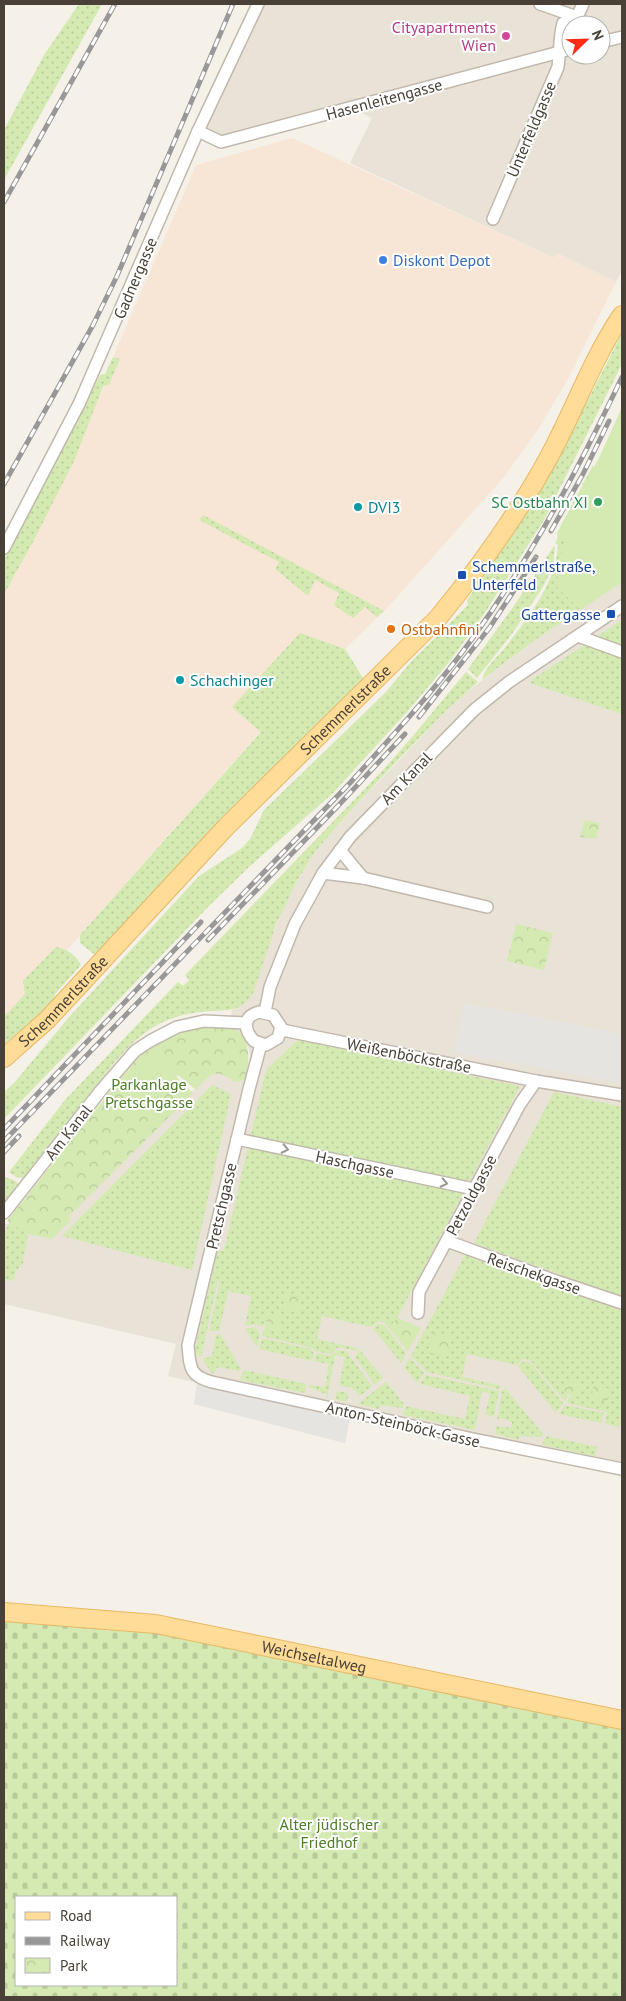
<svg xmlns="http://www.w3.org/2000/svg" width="626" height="2001" font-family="'PT Sans',sans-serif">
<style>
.residential{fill:#e9e2d7;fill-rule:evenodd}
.commercial{fill:#f7e6d5}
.grass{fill:url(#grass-dots)}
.cemetery{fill:url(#cemetery-stones);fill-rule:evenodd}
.park{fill:url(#park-crowns)}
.pitch{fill:#d4eab2}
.parking{fill:#e6e4e1}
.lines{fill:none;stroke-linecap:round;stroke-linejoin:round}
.street-casing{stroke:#c1b8ab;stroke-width:14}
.primary-casing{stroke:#e7b866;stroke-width:20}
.street{stroke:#fff;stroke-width:11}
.primary{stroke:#ffdc98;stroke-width:18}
.rail-casing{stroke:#989898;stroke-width:5}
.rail{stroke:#fff;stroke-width:3;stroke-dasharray:9;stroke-linecap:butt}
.oneway{stroke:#9b9691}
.hotel-dot{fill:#d1479c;stroke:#fff;stroke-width:2}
.shop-dot{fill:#3f7fe0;stroke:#fff;stroke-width:2}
.leisure-dot{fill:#2e9e5b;stroke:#fff;stroke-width:2}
.culture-dot{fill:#0f9aa8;stroke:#fff;stroke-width:2}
.transit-dot{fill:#1a4fb4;stroke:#fff;stroke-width:2}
.food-dot{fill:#e8710a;stroke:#fff;stroke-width:2}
.labels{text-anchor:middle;stroke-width:4;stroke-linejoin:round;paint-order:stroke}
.hotel-label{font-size:16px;fill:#b23c85;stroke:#fff;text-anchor:end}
.street-label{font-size:16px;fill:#494137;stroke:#fff}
.shop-label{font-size:16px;fill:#366cbe;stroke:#fff;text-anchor:start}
.leisure-label{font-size:16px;fill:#27864d;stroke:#fff;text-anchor:end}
.culture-label{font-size:16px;fill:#0d838f;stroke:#fff;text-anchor:start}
.transit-label{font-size:16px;fill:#164399;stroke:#fff;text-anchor:start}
.food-label{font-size:16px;fill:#c56008;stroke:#fff;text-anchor:start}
.park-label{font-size:16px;fill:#4d7d28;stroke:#fff}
</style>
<defs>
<pattern id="grass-dots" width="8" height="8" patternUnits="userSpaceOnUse" patternTransform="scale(1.25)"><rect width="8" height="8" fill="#d4eab2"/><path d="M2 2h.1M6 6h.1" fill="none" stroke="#b8ca9a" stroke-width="1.8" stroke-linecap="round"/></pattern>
<pattern id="cemetery-stones" width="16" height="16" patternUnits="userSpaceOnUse" patternTransform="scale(1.25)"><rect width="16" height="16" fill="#d4eab2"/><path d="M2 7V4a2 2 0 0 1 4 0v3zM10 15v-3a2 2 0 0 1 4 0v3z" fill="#b8ca9a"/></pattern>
<pattern id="park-crowns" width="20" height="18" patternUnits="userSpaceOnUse" patternTransform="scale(1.25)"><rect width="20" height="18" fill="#d4eab2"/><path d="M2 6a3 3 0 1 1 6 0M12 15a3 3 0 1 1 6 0" fill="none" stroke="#b8ca9a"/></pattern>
</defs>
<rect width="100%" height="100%" fill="#f5f1e9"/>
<!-- residential -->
<g class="residential">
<path d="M258,4H622V270L616,282L557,253L554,258L350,163L372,118L352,108L221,142L198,131ZM571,25H601V55H571Z"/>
<polygon points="622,582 622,1477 350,1417 345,1443 194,1404 197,1383 168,1376 176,1344 4,1304 4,1225 110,1175 209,1075 216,1073 227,1076 233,1080 246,1079 250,1057 249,1049 241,1035 230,1027 232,1010 242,1005 251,995 264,955 286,901 315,852 343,819 448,709 467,692 535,640"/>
</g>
<!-- commercial -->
<polygon class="commercial" points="292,138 554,258 557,253 616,282 568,379 539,428 505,476 390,605 345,649 300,633 261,731 80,935 4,1025 4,588 74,447 196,165"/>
<!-- grass -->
<g class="grass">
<polygon points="79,4 102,4 4,180 4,130 44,55"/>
<polygon points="622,333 622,364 544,520 486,611 450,661 407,712 332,794 249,867 208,907 4,1119 4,1092 14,1083 70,1016 199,876 242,848 250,839 264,810 386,692 410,663 468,605 467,600 520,523 555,465"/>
<polygon points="113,357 120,359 109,385 103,386 75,459 34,540 4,594 4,559 100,375 105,374"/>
<path d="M593,465L622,582L535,640L482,680C484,669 496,658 504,649C527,619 556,584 558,545L555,543L558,538L557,533Z"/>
<polygon points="203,515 384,611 377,617 365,607 353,618 334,605 339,593 315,580 308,596 275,569 279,562 199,520"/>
<polygon points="554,546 555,547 553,566 544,585 512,634 477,678 468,669 511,610"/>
<polygon points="622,620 622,714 530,683 533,679"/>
<polygon points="300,633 345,649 365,681 101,953 95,955 80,943 80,935 261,732 232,707"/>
<path d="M466,672L478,682L448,709L397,761L343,819L315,852L296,883L276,924L254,991C241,1015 224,1009 201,1012C188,1013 174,1017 161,1023C131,1038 112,1066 91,1092C68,1120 46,1149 23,1178L16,1177L9,1172L65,1100L178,982L183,986L189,980L185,975L382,771L412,737Z"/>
<path d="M56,947C67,949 76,955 81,965L56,993L52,1001L39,1015L4,1044V1017L25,994L23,981Z"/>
<polygon points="298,1040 520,1086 397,1318 389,1328 384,1322 379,1321 371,1327 322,1316 317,1339 357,1348 356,1351 339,1347 330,1354 315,1351 313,1348 262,1336 265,1328 279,1331 268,1313 265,1325 260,1327 256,1324 245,1326 251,1296 228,1291 219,1331 209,1331 220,1281 218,1280 201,1357 194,1354 218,1250 224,1251 266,1070"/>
<polygon points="212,1085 231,1094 192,1270 62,1236"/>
<polygon points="554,1092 622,1107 622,1297 474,1243"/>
<polygon points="5,1177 14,1180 19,1184 4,1203 4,1180"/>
<polygon points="10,1223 28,1234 23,1263 16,1271 14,1281 4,1279 4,1232"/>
<polygon points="465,1255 622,1311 622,1418 619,1427 605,1424 607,1412 567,1403 570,1394 577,1396 563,1391 568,1394 565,1402 530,1360 523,1359 517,1365 467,1354 462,1377 502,1386 499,1389 427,1372 411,1356"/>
<polygon points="379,1324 384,1325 406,1353 401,1363 373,1328"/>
<polygon points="255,1327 260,1334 257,1347 245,1329"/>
<polygon points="220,1334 241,1369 239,1371 218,1367 213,1373 211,1372 203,1360 203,1358 207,1358 212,1355 216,1335"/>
<polygon points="262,1338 311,1349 314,1354 312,1361 259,1349"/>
<polygon points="339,1350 346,1351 372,1386 360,1396 352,1388 339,1385 345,1357 335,1355 327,1398 326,1394 309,1387 310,1385 325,1387 329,1364 314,1361 316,1355 318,1353 329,1356"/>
<polygon points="360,1350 383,1378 375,1385 355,1357"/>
<polygon points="410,1358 424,1373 417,1383 404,1367"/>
<polygon points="524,1361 530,1362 563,1403 556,1413 518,1366"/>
<polygon points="244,1370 306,1384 305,1393 240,1380"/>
<polygon points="426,1375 499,1391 494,1417 485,1414 490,1394 482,1391 475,1430 403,1415 406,1406 465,1419 470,1396 420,1384"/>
<polygon points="386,1382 404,1404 402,1408 381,1405 378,1409 358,1404"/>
<polygon points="505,1388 543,1434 541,1437 520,1436 519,1440 495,1434 497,1426 511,1428 512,1422 500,1418 499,1421 497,1419 502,1391"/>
<polygon points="337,1391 348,1393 347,1402 335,1399"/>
<polygon points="565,1405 604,1413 601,1423 559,1414"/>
<polygon points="546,1436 597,1447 595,1456 542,1445"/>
</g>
<!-- cemetery -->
<path class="cemetery" d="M4,1617L96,1628L109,1631L111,1626L220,1644L334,1666L622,1728V1997H4ZM16,1897H176V1985H16Z"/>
<!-- park -->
<g class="park">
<polygon points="584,820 600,823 596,839 580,837"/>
<polygon points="516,924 553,933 544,970 507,961"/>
<path d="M203,1026C210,1026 219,1025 226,1026C252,1032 250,1059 246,1079L235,1082C214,1068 211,1073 196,1090L178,1075L176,1077L193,1093L69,1216L70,1221L52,1239L28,1234L7,1221L111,1090L144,1051L172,1034Z"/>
<polygon points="286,1294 301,1298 298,1313 282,1308"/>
<polygon points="268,1313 282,1316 279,1331 265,1328"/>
<polygon points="397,1318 421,1328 408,1351 389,1328"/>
<polygon points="435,1332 451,1336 445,1358 428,1353"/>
<polygon points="568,1381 575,1382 579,1387 577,1396 563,1392 564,1384"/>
<polygon points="594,1385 610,1389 607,1403 591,1399"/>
</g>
<!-- pitch -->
<g class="pitch">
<polygon points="622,407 622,582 580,610 556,586 565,536 558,538 557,533 599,458"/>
<polygon points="151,1052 179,1079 146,1113 118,1086"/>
</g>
<!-- parking -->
<g class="parking">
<polygon points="465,1003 622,1034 622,1083 455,1052"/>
<polygon points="197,1383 350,1417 345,1443 194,1404"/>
</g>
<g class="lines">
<defs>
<g id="street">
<polyline points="540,4 577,17 586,25"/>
<polyline points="577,17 583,4"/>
<polyline points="601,42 622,37"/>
<polyline points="198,131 221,142 571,49"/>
<path d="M493,219L558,67C560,52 559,38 563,23L577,17"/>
<polyline points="4,548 79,404 198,131 258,4"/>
<polyline points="578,636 622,652"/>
<polyline points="340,850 363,878"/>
<polyline points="323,873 363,878 487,907"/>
<path d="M259,1012L273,1015L281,1027L278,1038L266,1045L254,1041C244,1030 242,1017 259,1012Z"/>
<polyline points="265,1012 270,987 295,924 323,873 350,837 474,710 509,682 622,606"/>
<polyline points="282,1030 536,1081 622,1095"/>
<path d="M261,1044L249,1089L188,1345C190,1367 189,1376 212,1382L478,1440L622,1469"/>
<polyline points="237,1139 474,1189"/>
<polyline points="4,1213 102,1089 135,1051 150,1041 177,1027 204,1021 245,1023"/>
<polyline points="447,1241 556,1281 622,1303"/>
<polyline points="418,1313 419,1292 520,1104 536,1081"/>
</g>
<g id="primary">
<path id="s1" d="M4,1058L47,1020L226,827L438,618C479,568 518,514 549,457C574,411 592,359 622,315"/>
<path id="s2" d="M4,1612L156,1624L622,1720"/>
</g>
</defs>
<!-- street casing -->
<use href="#street" class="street-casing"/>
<!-- primary casing -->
<use href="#primary" class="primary-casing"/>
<!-- street -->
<use href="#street" class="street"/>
<!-- primary -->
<use href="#primary" class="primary"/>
<defs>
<g id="rail">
<polyline points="4,202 115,4"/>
<polyline points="4,484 93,325 117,276 233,4"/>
<polyline points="551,531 583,474 609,421"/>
<polyline points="419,717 490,627 536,557"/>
<polyline points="208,940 336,808 405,734"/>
<polyline points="4,1129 201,922"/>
<path d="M4,1141L350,783C392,736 435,690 472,639C532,556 579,468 622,377"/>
<polyline points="4,1152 19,1136"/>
</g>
</defs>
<!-- rail casing -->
<use href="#rail" class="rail-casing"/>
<!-- rail -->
<use href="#rail" class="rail"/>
</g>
<!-- one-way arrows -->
<defs><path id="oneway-chevron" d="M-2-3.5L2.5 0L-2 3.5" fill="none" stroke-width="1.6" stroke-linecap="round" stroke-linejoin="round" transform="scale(1.25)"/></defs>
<g class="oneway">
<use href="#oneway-chevron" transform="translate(285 1149) rotate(12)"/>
<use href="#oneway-chevron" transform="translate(444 1183) rotate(12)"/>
</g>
<!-- markers -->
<circle class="hotel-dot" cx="506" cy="36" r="5"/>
<circle class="shop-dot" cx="383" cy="260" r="5"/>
<circle class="leisure-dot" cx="598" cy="502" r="5"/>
<g class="culture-dot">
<circle cx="358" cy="507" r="5"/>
<circle cx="180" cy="680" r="5"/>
</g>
<g class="transit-dot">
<rect x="457" y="570" width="10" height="10" rx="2.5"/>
<rect x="606" y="609" width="10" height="10" rx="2.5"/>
</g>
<circle class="food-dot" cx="391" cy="629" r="5"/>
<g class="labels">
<!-- hotel labels -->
<g class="hotel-label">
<text x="496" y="33">Cityapartments<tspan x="496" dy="18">Wien</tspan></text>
</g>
<!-- street labels -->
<g class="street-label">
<text transform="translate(384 99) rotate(-15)" y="6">Hasenleitengasse</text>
<text transform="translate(531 129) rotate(-67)" y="6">Unterfeldgasse</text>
<text transform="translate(135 278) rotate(-67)" y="6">Gadnergasse</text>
<text dy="6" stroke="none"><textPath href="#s1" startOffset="488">Schemmerlstraße</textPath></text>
<text transform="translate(406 778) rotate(-46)" y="6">Am Kanal</text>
<text dy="6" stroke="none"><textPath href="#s1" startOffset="82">Schemmerlstraße</textPath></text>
<text transform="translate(409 1055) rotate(11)" y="6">Weißenböckstraße</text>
<text transform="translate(68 1132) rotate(-52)" y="6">Am Kanal</text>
<text transform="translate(355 1164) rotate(12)" y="6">Haschgasse</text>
<text transform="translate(471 1195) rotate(-62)" y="6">Petzoldgasse</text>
<text transform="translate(221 1206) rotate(-77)" y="6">Pretschgasse</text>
<text transform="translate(534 1273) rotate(19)" y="6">Reischekgasse</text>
<text transform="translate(403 1424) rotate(13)" y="6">Anton-Steinböck-Gasse</text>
<text dy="6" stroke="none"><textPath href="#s2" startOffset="314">Weichseltalweg</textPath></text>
</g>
<!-- shop labels -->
<g class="shop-label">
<text x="393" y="266">Diskont Depot</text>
</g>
<!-- leisure labels -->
<g class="leisure-label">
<text x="588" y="508">SC Ostbahn XI</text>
</g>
<!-- culture labels -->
<g class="culture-label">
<text x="368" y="513">DVI3</text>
<text x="190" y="686">Schachinger</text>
</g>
<!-- transit labels -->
<g class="transit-label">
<text x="472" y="572">Schemmerlstraße,<tspan x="472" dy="18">Unterfeld</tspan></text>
<text x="601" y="620" text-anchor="end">Gattergasse</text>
</g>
<!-- food labels -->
<g class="food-label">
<text x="401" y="635">Ostbahnfini</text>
</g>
<!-- park labels -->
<g class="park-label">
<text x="149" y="1090">Parkanlage<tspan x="149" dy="18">Pretschgasse</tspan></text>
<text x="329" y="1830">Alter jüdischer<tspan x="329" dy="18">Friedhof</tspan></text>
</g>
</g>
<!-- border -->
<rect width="626" height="2001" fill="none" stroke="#494137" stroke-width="10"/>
<!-- legend -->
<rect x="15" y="1896" width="162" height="90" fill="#ffffff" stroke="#b6b3af"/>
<rect x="25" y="1912" width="25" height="8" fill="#ffdc98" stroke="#b6b3af"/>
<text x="60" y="1921" font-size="15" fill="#494137">Road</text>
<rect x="25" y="1937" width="25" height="8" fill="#989898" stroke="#b6b3af"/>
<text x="60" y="1946" font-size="15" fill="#494137">Railway</text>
<rect x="25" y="1958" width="25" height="15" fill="url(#park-crowns)" stroke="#b6b3af"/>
<text x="60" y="1971" font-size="15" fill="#494137">Park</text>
<!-- north arrow -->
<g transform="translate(586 40) rotate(67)"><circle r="24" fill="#ffffff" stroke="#b6b3af"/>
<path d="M0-4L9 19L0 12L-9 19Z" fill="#fe2c17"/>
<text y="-8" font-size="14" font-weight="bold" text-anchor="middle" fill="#494137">N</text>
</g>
</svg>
